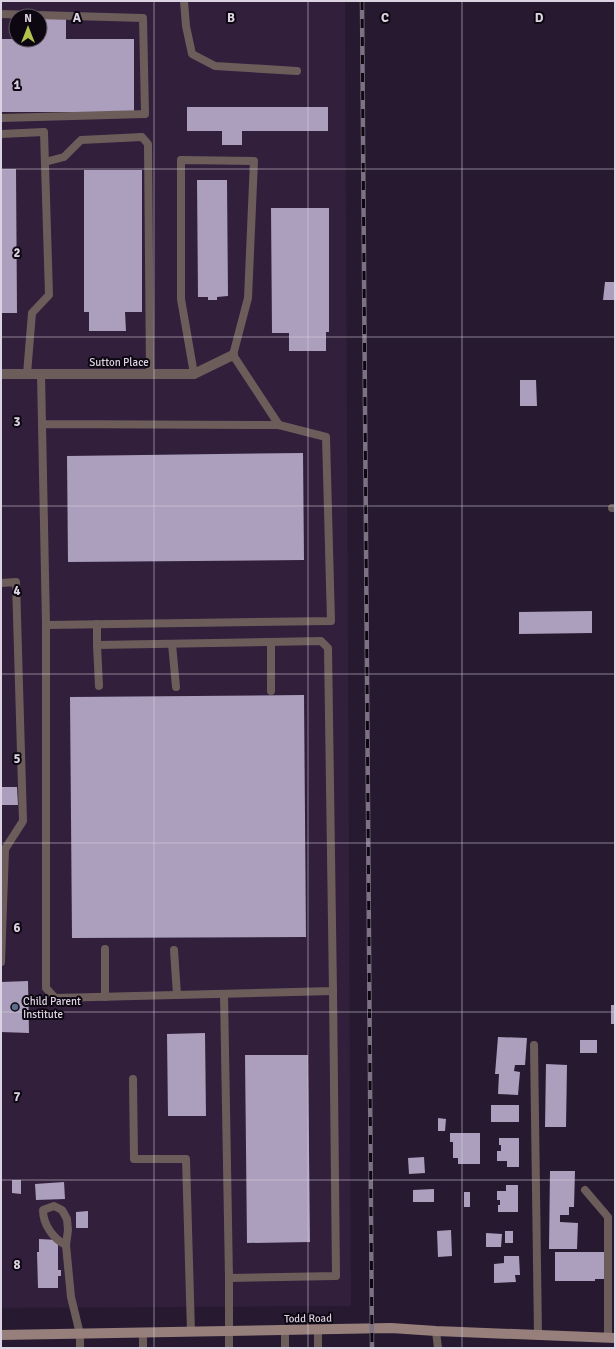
<svg xmlns="http://www.w3.org/2000/svg" width="616" height="1349" font-family="Signika,sans-serif">
<style>
.built{fill:#311f3b;fill-rule:evenodd}
.building{fill:#ab9fbd}
.lines{fill:none;stroke-linecap:round;stroke-linejoin:round}
.service{stroke:#6c5d5b;stroke-width:8}
.minor{stroke:#6c5d5b;stroke-width:10}
.secondary{stroke:#977f7c;stroke-width:10}
.rail-casing{stroke:#7d7284;stroke-width:4.5}
.rail{stroke:#0d0711;stroke-width:3;stroke-dasharray:9;stroke-linecap:butt}
.grid{fill:none;stroke:#dcd3e2;stroke-width:1;stroke-opacity:0.55}
.service-dot{fill:#5c6f8a;stroke:#0d0711;stroke-width:1.5}
.labels{text-anchor:middle;stroke-width:4;stroke-linejoin:round;paint-order:stroke}
.street-label{font-size:11px;fill:#dcd3e2;stroke:#0d0711}
.poi-label{font-size:11px;fill:#dcd3e2;stroke:#0d0711;text-anchor:start}
.grid-label{font-size:13px;text-anchor:middle;font-weight:bold;fill:#dcd3e2;stroke:#0d0711;stroke-width:4;stroke-linejoin:round;paint-order:stroke}
</style>
<rect width="100%" height="100%" fill="#271a30"/>
<!-- built -->
<path class="built" d="M1,1H345L351,1306L1,1308ZM16,16H40V40H16Z"/>
<!-- building -->
<g class="building">
<polygon points="44,18 66,18 66,39 134,39 134,112 1,112 1,39 44,39"/>
<polygon points="187,107 328,107 328,131 242,131 242,145 222,145 222,131 187,131"/>
<polygon points="1,169 16,169 17,313 1,313"/>
<polygon points="84,170 142,170 142,312 125,312 126,331 89,331 89,312 84,312"/>
<polygon points="197,180 227,180 228,296 217,297 217,300 208,300 208,297 198,297"/>
<polygon points="271,208 329,208 329,332 326,332 326,351 289,351 289,333 272,333"/>
<polygon points="605,282 615,282 615,300 603,300"/>
<polygon points="520,380 536,380 537,406 520,406"/>
<polygon points="303,453 304,560 68,562 67,456"/>
<polygon points="592,611 592,633 519,634 519,612"/>
<polygon points="304,695 306,937 72,938 70,697"/>
<polygon points="1,787 17,787 18,805 1,805"/>
<polygon points="28,981 29,1033 1,1032 1,982"/>
<rect x="611" y="1005" width="4" height="19"/>
<polygon points="205,1033 206,1116 168,1116 167,1034"/>
<polygon points="498,1037 527,1038 525,1065 515,1065 514,1071 520,1072 518,1095 498,1094 499,1074 495,1074"/>
<rect x="580" y="1040" width="17" height="13"/>
<polygon points="245,1055 308,1055 310,1242 247,1243"/>
<polygon points="546,1064 567,1065 566,1127 545,1127"/>
<rect x="491" y="1105" width="28" height="17"/>
<polygon points="438,1118 446,1119 445,1131 438,1131"/>
<polygon points="450,1133 480,1133 480,1164 458,1164 458,1158 453,1158 453,1142 450,1142"/>
<polygon points="499,1138 519,1138 519,1167 507,1167 507,1161 497,1161 497,1151 501,1151 501,1145 499,1145"/>
<polygon points="424,1157 425,1173 409,1174 408,1158"/>
<polygon points="550,1171 575,1171 574,1207 569,1207 569,1215 560,1215 560,1222 578,1223 577,1249 549,1249"/>
<polygon points="12,1180 21,1180 21,1194 12,1193"/>
<polygon points="64,1182 65,1199 36,1200 35,1184"/>
<polygon points="506,1185 518,1185 518,1212 498,1212 498,1205 500,1205 500,1200 497,1200 497,1191 506,1191"/>
<polygon points="434,1189 434,1202 413,1202 413,1190"/>
<rect x="464" y="1192" width="6" height="15"/>
<polygon points="88,1211 88,1228 76,1228 76,1212"/>
<polygon points="451,1230 452,1256 438,1257 437,1231"/>
<rect x="505" y="1231" width="8" height="12"/>
<polygon points="486,1233 502,1234 501,1247 486,1247"/>
<polygon points="39,1239 58,1240 58,1270 61,1270 61,1276 58,1276 58,1288 38,1288 37,1252 39,1252"/>
<polygon points="555,1252 605,1252 605,1279 595,1279 595,1281 555,1281"/>
<polygon points="504,1256 519,1256 520,1275 515,1275 516,1282 494,1283 494,1264 504,1263"/>
</g>
<g class="lines">
<!-- service -->
<g class="service">
<polyline points="184,1 186,26 192,54 215,66 297,71"/>
<polyline points="1,14 143,18 145,114 1,118"/>
<polyline points="1,134 44,132 49,295 32,313 27,374"/>
<polyline points="45,162 64,157 81,140 142,137 148,144 150,374"/>
<polyline points="41,374 46,625 331,621 326,437 279,425 42,424"/>
<polyline points="194,374 181,299 181,160 254,161 248,298 233,355 279,425"/>
<polyline points="612,508 615,508"/>
<polyline points="1,583 16,582 23,821 5,849"/>
<polyline points="46,625 46,988 55,998 333,991 328,648 321,641 97,645 97,624"/>
<polyline points="271,642 271,691"/>
<polyline points="172,644 176,687"/>
<polyline points="97,645 99,686"/>
<polyline points="1,849 5,849 1,962"/>
<polyline points="105,949 105,997"/>
<polyline points="174,950 177,995"/>
<polyline points="224,994 229,1278"/>
<polyline points="534,1045 538,1335"/>
<polyline points="133,1079 134,1159 186,1159 191,1332"/>
<polyline points="585,1190 608,1217 608,1337"/>
<path d="M66,1245C53,1239 43,1224 43,1210L54,1206L62,1210L67,1219L68,1230L66,1245L71,1297L80,1334V1348"/>
<polyline points="318,1330 318,1348"/>
<polyline points="436,1331 438,1348"/>
<polyline points="143,1348 143,1333"/>
<polyline points="229,1348 229,1278 336,1276 333,991"/>
<polyline points="285,1348 285,1330"/>
</g>
<!-- minor -->
<polyline class="minor" points="1,374 194,374 233,355"/>
<!-- secondary -->
<polyline class="secondary" points="1,1335 391,1328 436,1331 615,1338"/>
<defs>
<polyline id="rail" points="362,1 372,1348"/>
</defs>
<!-- rail casing -->
<use href="#rail" class="rail-casing"/>
<!-- rail -->
<use href="#rail" class="rail"/>
</g>
<!-- grid -->
<path class="grid" d="M154,1V1348M308,1V1348M462,1V1348M1,169H615M1,337H615M1,506H615M1,674H615M1,843H615M1,1012H615M1,1180H615"/>
<!-- markers -->
<circle class="service-dot" cx="15" cy="1007" r="4"/>
<g class="labels">
<!-- street labels -->
<g class="street-label">
<text x="119" y="366">Sutton Place</text>
<text transform="translate(308 1318) rotate(-1)" y="4">Todd Road</text>
</g>
<!-- poi labels -->
<g class="poi-label">
<text x="23" y="1005">Child Parent<tspan x="23" dy="13">Institute</tspan></text>
</g>
</g>
<g class="grid-label">
<text x="77" y="22">A</text>
<text x="231" y="22">B</text>
<text x="385" y="22">C</text>
<text x="539" y="22">D</text>
<text x="17" y="89">1</text>
<text x="17" y="257">2</text>
<text x="17" y="426">3</text>
<text x="17" y="595">4</text>
<text x="17" y="763">5</text>
<text x="17" y="932">6</text>
<text x="17" y="1101">7</text>
<text x="17" y="1269">8</text>
</g>
<!-- border -->
<rect width="616" height="1349" fill="none" stroke="#dcd3e2" stroke-width="4"/>
<!-- north arrow -->
<g transform="translate(28 28)"><circle r="19" fill="#0d0711" stroke="#605965"/>
<path d="M0-3L7 15L0 10L-7 15Z" fill="#b3c24b"/>
<text y="-6" font-size="11" font-weight="bold" text-anchor="middle" fill="#dcd3e2">N</text>
</g>
</svg>
